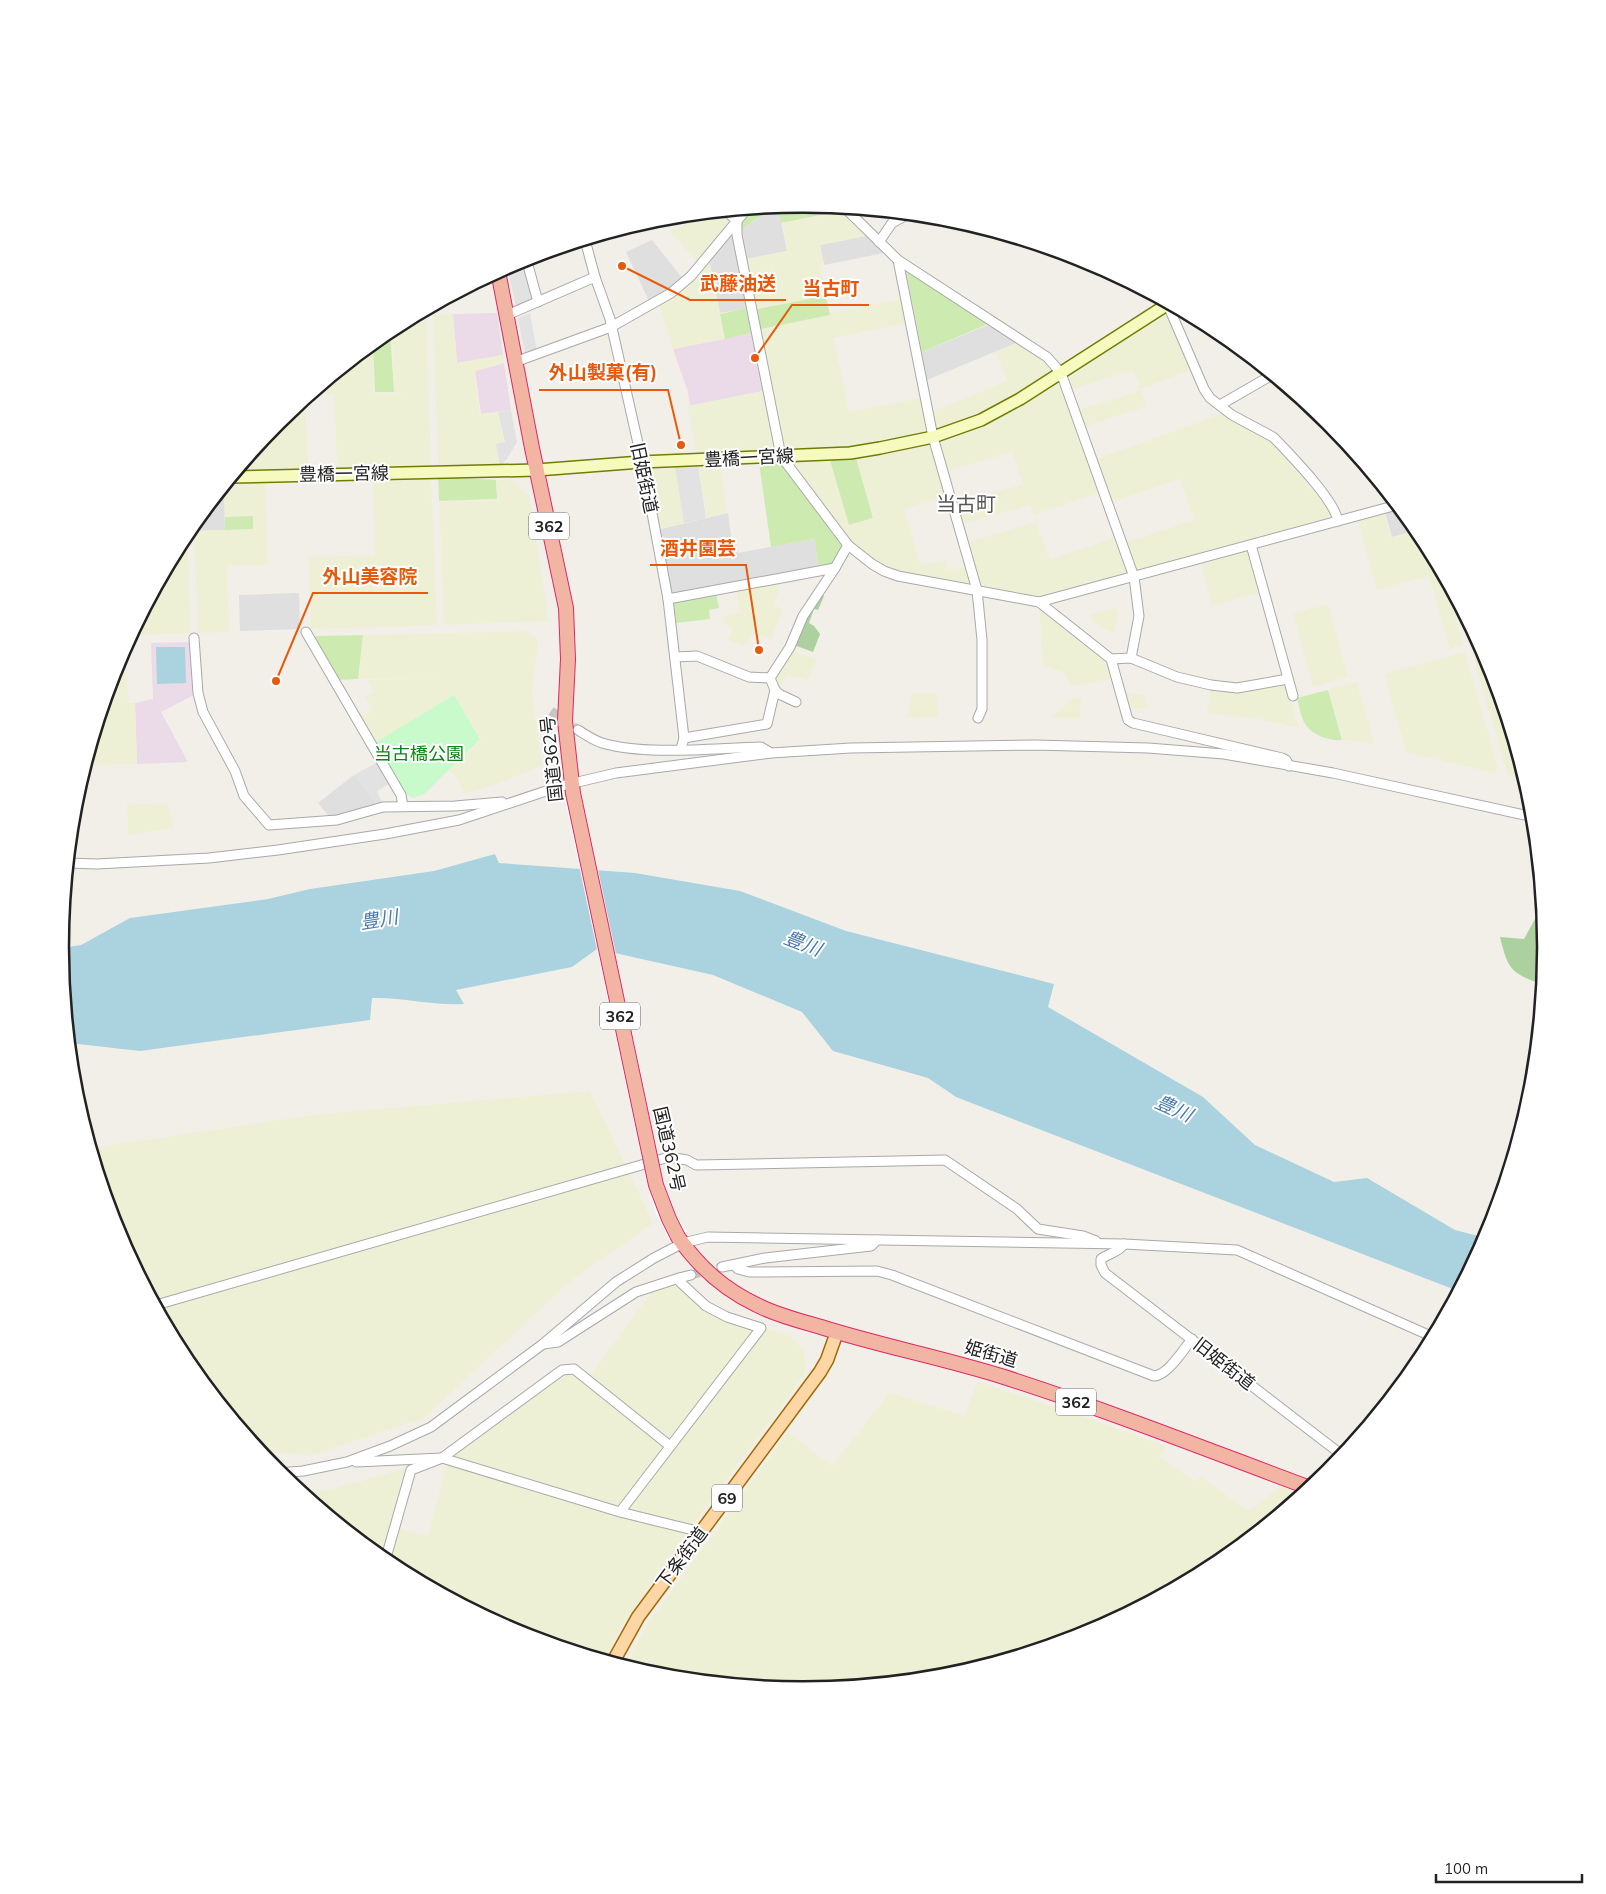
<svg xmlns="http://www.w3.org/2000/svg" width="1606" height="1894" font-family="Mulish,'Noto Sans JP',sans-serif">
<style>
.residential{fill:#e0dfdf}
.industrial{fill:#ebdbe8}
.farmland{fill:#eef0d5}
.grass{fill:#cdebb0}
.forest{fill:#add19e}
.park{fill:#c8facc}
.parking{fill:#e2e2e2}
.water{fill:#aad3df}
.pier{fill:#fff}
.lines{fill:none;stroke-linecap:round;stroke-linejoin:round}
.minor-tunnel{stroke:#c8c6c1;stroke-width:9;stroke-dasharray:9 4.5;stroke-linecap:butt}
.minor-casing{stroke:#a9a9a9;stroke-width:11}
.secondary-casing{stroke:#707d05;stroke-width:14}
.primary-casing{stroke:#a06b00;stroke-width:15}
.trunk-casing{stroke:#dc2a67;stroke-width:16}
.minor{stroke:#fff;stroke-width:9}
.secondary{stroke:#f7fabf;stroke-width:11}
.primary{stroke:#fcd6a4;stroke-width:12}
.trunk{stroke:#f2b4a3;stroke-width:14}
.trunk-bridge-casing{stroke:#dc2a67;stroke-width:16;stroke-linecap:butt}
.trunk-bridge{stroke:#f2b4a3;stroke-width:14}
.labels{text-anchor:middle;stroke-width:4;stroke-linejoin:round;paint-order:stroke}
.shield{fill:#fff;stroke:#646464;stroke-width:1}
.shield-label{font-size:16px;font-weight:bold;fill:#222}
.street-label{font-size:18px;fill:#222;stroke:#fff}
.park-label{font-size:18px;fill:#0c8416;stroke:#fff}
.water-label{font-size:19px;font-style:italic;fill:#4a7aab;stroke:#fff}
.quarter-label{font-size:20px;fill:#555;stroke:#fff}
.rim{fill:none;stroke:#222;stroke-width:2.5}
.leader{fill:none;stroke:#e8590c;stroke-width:2}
.callout-dot{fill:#e8590c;stroke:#fff;stroke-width:2}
.callout-label{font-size:19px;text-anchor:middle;font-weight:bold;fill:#e8590c;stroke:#fff;stroke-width:4;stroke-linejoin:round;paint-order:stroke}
</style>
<rect width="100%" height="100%" fill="#f2efe9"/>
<!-- residential -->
<g class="residential">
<polygon points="778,206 787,251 747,259 741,230 774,207"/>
<polygon points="729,235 733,235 747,308 720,313 709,259"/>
<polygon points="866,236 884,253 824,265 820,245"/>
<polygon points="652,240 683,279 669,291 649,301 626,252"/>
<polygon points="988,325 1016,343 927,380 922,352"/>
<polygon points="224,488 225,530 194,531 194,524"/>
<polygon points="1399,508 1418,530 1392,537 1385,512"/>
<polygon points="728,513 732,543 736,543 738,553 814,539 819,567 670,595 657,530"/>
<polygon points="299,593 300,629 240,631 239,595"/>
<polygon points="354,775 377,804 355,813 330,818 318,803"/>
</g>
<!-- industrial -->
<g class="industrial">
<polygon points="497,313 503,355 457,363 453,314"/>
<polygon points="752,333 763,391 690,406 688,392 673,349"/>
<polygon points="504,363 511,410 481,414 475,371"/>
<polygon points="187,642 190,644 194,695 161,712 188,762 137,764 135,703 153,699 151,643"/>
</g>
<!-- farmland -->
<g class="farmland">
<polygon points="723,212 729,218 729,221 696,261 670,231 687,224 685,216"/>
<polygon points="841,212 866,236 820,245 824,265 820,266 826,296 757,309 747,259 787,251 782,223"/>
<polygon points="709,260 725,339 673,349 659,304 674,296 696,277"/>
<polygon points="902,299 907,323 834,338 849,412 922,398 928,431 879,442 850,446 785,450 761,329 830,315 830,313"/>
<polygon points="1165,312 1190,370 1141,389 1133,370 1071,390 1066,376"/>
<polygon points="453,314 457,363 503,355 504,363 474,371 480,414 498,412 504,442 496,444 500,466 438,464 433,315"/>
<polygon points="416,315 426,315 431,464 337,467 334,394 311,395 373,344 374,393 414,392 394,392 392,328"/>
<polygon points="1017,343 1043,361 1052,371 1016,394 978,414 937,429 933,411 1007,381 995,352"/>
<polygon points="1059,380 1099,493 1034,515 1030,505 962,524 956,503 1023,484 1012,452 947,471 938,441"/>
<polygon points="1141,390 1147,406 1085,427 1078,410"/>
<polygon points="763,391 774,447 772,450 696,453 687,406"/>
<polygon points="305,399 308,468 237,471 278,421"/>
<polygon points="1222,414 1269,440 1323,502 1333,515 1332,518 1136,572 1125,543 1194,520 1180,479 1111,502 1096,459"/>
<polygon points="930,443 946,497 904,509 920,564 946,561 947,570 967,567 971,582 969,584 899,571 874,561 852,542 791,462 830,460 849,525 874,518 856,458 881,454"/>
<polygon points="720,465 727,512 707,518 698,466"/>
<polygon points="675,467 684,523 657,530 647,469"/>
<polygon points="431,478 437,625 311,629 309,557 375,555 373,480"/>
<polygon points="497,480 512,480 529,496 549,621 444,625 439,502 497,500"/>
<polygon points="265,483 268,565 227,566 229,632 198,633 194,531 253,529 253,516 225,517 224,487 226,485"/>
<polygon points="1384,512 1391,538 1418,531 1421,534 1445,580 1463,645 1450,649 1429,576 1377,590 1357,519"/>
<polygon points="1036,522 1050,560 1115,537 1128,574 1044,597 985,586 979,582 968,542"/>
<polygon points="187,531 191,633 131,635 185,534"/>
<polygon points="1245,551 1251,557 1261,592 1212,606 1201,564"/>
<polygon points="781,582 774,605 783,609 771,639 752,632 746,647 727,639 733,628 722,622 724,616 740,613 736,591"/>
<polygon points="1328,604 1348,677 1313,687 1293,614"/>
<polygon points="1039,608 1103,658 1111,679 1071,686 1065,673 1043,665"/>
<polygon points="1116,608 1118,615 1114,634 1093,622 1091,614"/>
<polygon points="526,631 535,636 538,642 534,676 531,676 534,677 532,694 542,766 491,786 465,794 450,769 481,739 454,695 376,742 361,717 374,710 365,697 374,691 367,680 447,678 359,679 363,635"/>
<polygon points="126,645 128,703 135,703 137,764 85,765 117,662"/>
<polygon points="1481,648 1490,663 1503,708 1489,712 1472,650"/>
<polygon points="791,650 816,659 808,680 788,675 778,689 772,678"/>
<polygon points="1465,652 1498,769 1494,773 1406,752 1384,674"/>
<polygon points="1357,682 1375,745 1352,740 1343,740 1328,689"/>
<polygon points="1281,684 1286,686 1299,728 1259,719 1207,713 1210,689"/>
<polygon points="912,693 937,694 938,717 908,718"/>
<polygon points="1124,693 1145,695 1148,709 1129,708"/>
<polygon points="1081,697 1080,718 1051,718 1070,700"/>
<polygon points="1503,709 1515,747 1525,781 1507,774 1490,712"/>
<polygon points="78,790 80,837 71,837 74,802"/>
<polygon points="167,803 174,828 128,835 127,805"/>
<polygon points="590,1091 653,1223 567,1284 424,1418 309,1456 259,1450 185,1360 116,1231 91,1148 320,1114"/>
<polygon points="677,1282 706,1308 724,1321 750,1330 761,1336 766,1329 791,1336 804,1351 805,1374 688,1531 620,1629 604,1659 518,1633 390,1565 303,1493 333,1489 405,1468 390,1526 428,1536 447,1464 456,1456 455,1451 562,1373 574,1372 586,1381 653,1290"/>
<polygon points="978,1381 1167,1446 1159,1457 1194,1481 1201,1477 1249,1511 1281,1486 1302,1494 1216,1565 1087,1634 948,1676 803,1690 658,1676 625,1666 646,1626 788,1432 832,1466 890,1392 964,1416"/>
</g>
<!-- grass -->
<g class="grass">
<polygon points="799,204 836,207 840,211 781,223 778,206 787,206 789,208 794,205"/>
<polygon points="773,207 741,230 740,223 751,209"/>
<polygon points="906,271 988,324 922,352"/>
<polygon points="826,296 830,315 761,329 757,309"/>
<polygon points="746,308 751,333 725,339 720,314"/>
<polygon points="390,329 394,392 375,392 373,343"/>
<polygon points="856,458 873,518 849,525 830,460"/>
<polygon points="779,462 841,543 841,548 832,564 819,567 814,539 771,547 759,463"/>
<polygon points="438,477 496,480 497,499 439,501"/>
<polygon points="253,516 253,529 225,530 225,517"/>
<polygon points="716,593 719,608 709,610 710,619 676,623 674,601"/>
<polygon points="363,635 358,679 339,680 315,639 316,636"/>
<path d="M1328,690L1342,740C1335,741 1329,739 1322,737C1302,728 1302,718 1297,698Z"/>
</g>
<!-- forest -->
<g class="forest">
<polygon points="821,594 824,596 818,610 814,609 809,623 814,626 820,634 813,652 794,645 805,617"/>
<path d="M1536,917L1543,918L1546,947L1542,984C1510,973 1508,969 1500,937L1524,939Z"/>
</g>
<!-- park -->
<polygon class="park" points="454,695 480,739 424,794 413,798 406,794 376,742"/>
<!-- parking -->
<g class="parking">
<polygon points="524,259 534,297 516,306 507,267"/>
<polygon points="530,313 537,351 525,355 518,318"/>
<polygon points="511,410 517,442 507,459 500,466 496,444 505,442 498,412"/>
<polygon points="698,466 706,518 684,523 675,467"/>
<polygon points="376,763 389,784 377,791 382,802 377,804 354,775"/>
</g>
<!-- water -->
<g class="water">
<polygon points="156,647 185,647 186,683 157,684"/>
<path d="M495,854L499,863L635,873L740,891L846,931L1054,984L1048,1007L1203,1097L1255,1145L1334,1182L1367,1178L1455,1230L1486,1238L1458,1291L956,1097L928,1078L833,1051L802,1012L713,975L597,949L572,967L456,990L464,1004C433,1006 403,997 372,998L370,1020L140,1051L69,1043L60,948L81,945L130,918L268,899L310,889L434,871Z"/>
</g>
<!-- pier -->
<polygon class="pier" points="581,790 664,1180 676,1215 687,1232 669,1240 656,1213 648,1188 564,795"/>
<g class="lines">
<!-- minor-tunnel -->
<g class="minor-tunnel">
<polyline points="551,711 578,730"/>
<polyline points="691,1275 722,1267"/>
</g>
<defs>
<g id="minor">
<polyline points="845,208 898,260 1047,357 1061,373 1134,577 1139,616 1131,658"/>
<polyline points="727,212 737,221 737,235 781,456 848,545 872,564 884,571 898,576 1039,602 1111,659 1128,720 1133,723 1282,758 1286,760 1289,766"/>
<polyline points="585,240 595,277 610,319 644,470 668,599 684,738 681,749"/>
<polyline points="879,242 892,223 908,214"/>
<polyline points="526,258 538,302"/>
<polyline points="898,260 933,437 977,590 982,640 982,709 978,718"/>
<path d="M1167,303L1204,389L1210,398L1232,415L1273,437L1280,444C1296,461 1334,500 1338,521"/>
<polyline points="507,315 595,277"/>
<polyline points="515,362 611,327 671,293 691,276 746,210"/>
<polyline points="1220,405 1272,375"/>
<polyline points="1251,545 1293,696"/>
<polyline points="668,599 835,568"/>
<polyline points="1039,602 1397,505"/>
<polyline points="306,632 401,795 403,806"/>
<polyline points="194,638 198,693 203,712 235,771 244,796 269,825 337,820 383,807 455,806 502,802"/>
<polyline points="675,657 697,656 749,677 770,678 775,690 779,694 796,702"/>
<polyline points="1111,659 1131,658 1177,677 1211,685 1237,688 1288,679"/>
<polyline points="770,678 790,647 803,616 835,568 848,545"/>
<path d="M578,730C586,735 593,740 602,743C646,756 714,748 761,747L771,753"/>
<polyline points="684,738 767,724 775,690"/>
<polyline points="68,863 97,864 209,858 278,850 385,834 459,820 561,786 616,773 771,753 851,748 1035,745 1148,748 1224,754 1333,773 1533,817"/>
<path d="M1124,1244C1118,1253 1109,1253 1101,1259V1265L1105,1273L1342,1455"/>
<path d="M734,1265L738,1269L749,1272L877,1271L892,1275L1154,1376C1168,1375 1183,1350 1192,1339"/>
<polyline points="722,1267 765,1258 871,1246 877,1240"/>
<polyline points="156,1305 669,1157 687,1160 696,1165 945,1160 1017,1209 1038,1229 1083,1236 1096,1241"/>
<polyline points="543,1344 558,1342 636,1292 679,1278 691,1275"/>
<polyline points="356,1462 442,1458 620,1512 693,1530 700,1534"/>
<polyline points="278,1473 303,1471 347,1462 390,1446 431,1427 543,1344 616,1282 654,1258 683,1243 708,1237 1124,1244 1237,1250 1433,1337"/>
<polyline points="620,1512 761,1328 727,1317 706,1306 680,1282 679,1278"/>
<polyline points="385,1561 411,1470 442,1458 562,1370 574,1369 670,1446"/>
</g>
<polyline id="secondary" points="232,477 537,470 641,462 850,453 880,448 933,437 981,420 1020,399 1168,304"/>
<polyline id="primary" points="613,1662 638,1617 820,1372 827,1360 837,1332"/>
<g id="trunk">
<polyline points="498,271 532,448 566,608 568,659 565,721 573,793"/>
<path d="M678,1237C699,1267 723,1289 757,1305C776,1315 800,1321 821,1327C881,1346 944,1358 1004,1377C1107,1410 1208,1450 1310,1488"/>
</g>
</defs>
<!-- minor casing -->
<use href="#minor" class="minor-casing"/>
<!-- secondary casing -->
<use href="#secondary" class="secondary-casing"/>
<!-- primary casing -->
<use href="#primary" class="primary-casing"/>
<!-- trunk casing -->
<use href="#trunk" class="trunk-casing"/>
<!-- minor -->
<use href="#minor" class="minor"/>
<!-- secondary -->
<use href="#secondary" class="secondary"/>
<!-- primary -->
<use href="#primary" class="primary"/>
<!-- trunk -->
<use href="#trunk" class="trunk"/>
<defs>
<polyline id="trunk-bridge" points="573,793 656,1185 669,1219 678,1237"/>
</defs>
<!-- trunk-bridge casing -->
<use href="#trunk-bridge" class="trunk-bridge-casing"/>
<!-- trunk-bridge -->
<use href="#trunk-bridge" class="trunk-bridge"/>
</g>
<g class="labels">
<!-- shield labels -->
<g class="shield">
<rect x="529" y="512.5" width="40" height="27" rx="4"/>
<rect x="600" y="1002.5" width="40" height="27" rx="4"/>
<rect x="1056" y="1388.5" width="40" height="27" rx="4"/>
<rect x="712" y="1484.5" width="30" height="27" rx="4"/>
</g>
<g class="shield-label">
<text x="549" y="532">362</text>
<text x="620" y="1022">362</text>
<text x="1076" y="1408">362</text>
<text x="727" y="1504">69</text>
</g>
<!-- street labels -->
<g class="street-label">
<text transform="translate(749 458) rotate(-3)" y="6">豊橋一宮線</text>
<text transform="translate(344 474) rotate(-1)" y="6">豊橋一宮線</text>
<text transform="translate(644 478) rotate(78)" y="6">旧姫街道</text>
<text transform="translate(552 759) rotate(-96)" y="6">国道362号</text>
<text transform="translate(669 1149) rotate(77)" y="6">国道362号</text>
<text transform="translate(991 1354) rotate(16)" y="6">姫街道</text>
<text transform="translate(1224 1364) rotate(38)" y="6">旧姫街道</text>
<text transform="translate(682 1558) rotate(-53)" y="6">下条街道</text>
</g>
<!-- park labels -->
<g class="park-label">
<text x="419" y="760">当古橋公園</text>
</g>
<!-- water labels -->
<g class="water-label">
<text transform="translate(379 919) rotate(-9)" y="7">豊川</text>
<text transform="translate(803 943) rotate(21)" y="7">豊川</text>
<text transform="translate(1174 1108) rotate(24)" y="7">豊川</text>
</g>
<!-- quarter labels -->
<g class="quarter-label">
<text x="966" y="511">当古町</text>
</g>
</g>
<!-- crop -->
<path d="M0 0H1606V1894H0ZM69 947a734 734 0 1 1 1468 0a734 734 0 1 1-1468 0Z" fill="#fff" fill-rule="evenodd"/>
<path class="rim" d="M69 947a734 734 0 1 1 1468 0a734 734 0 1 1-1468 0Z"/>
<!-- callouts -->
<path class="leader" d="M622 266L690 300H786M755 358L792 305H869M681 445L668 390H539M759 650L746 565H650M276 681L313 593H428"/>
<g class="callout-dot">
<circle cx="622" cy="266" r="5"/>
<circle cx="755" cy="358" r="5"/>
<circle cx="681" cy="445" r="5"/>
<circle cx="759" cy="650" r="5"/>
<circle cx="276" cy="681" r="5"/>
</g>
<g class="callout-label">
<text x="738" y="290">武藤油送</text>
<text x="831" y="295">当古町</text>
<text x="603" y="379">外山製菓(有)</text>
<text x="698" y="555">酒井園芸</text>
<text x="370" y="583">外山美容院</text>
</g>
<!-- scale -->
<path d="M1436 1874v8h146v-8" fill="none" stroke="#222222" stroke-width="2.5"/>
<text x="1444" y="1874" font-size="15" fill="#222222" stroke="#ffffff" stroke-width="4" paint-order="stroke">100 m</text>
</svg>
